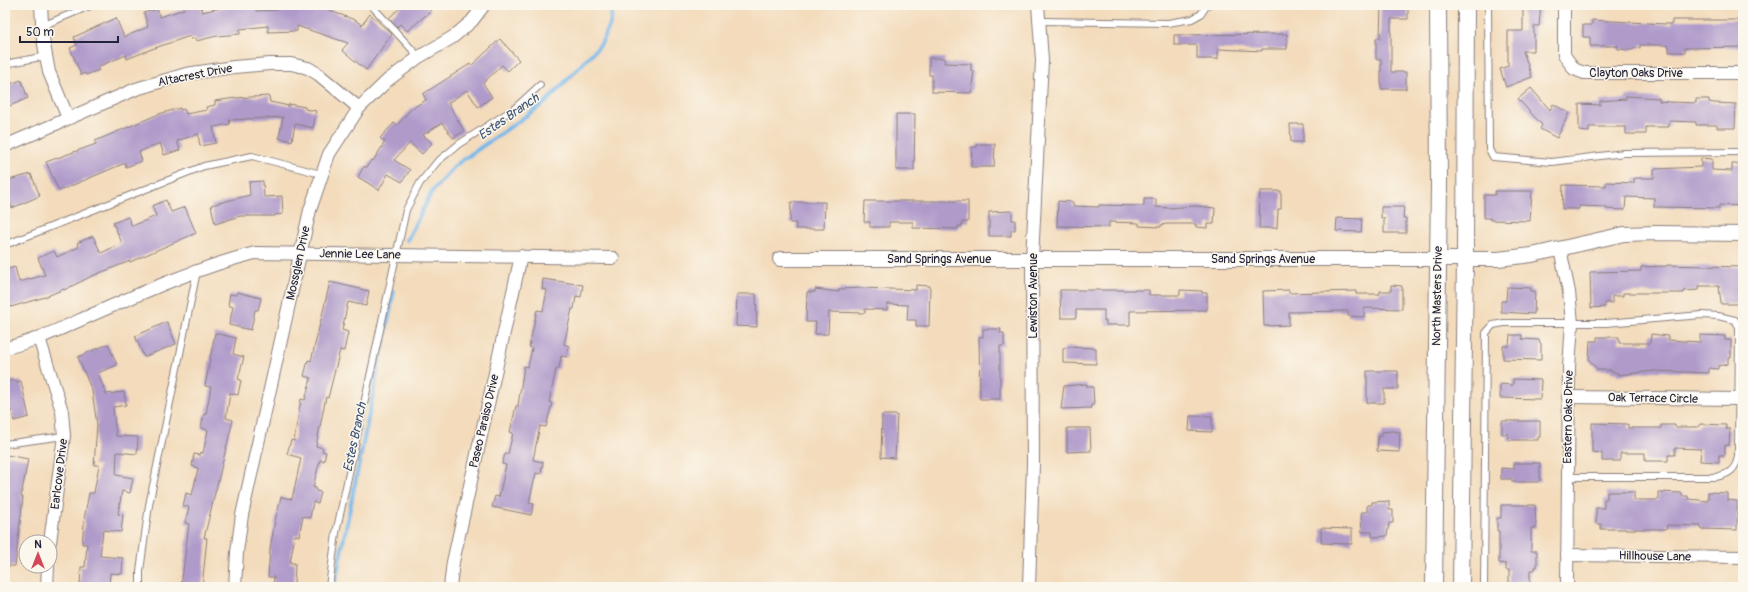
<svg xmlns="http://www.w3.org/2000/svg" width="1748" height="592" font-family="Pangolin,sans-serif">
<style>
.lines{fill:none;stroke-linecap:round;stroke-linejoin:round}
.stream{stroke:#75b7ea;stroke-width:4}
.building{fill:#af9aca}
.service-casing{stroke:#8a7e7b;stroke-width:8}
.minor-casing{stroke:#8a7e7b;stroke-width:14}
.tertiary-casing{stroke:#8a7e7b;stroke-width:16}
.secondary-casing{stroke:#8a7e7b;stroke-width:18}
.service{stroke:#fff;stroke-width:6}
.minor{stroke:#fff;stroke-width:12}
.tertiary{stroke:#fff;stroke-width:14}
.secondary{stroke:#fff;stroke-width:16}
.labels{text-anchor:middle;stroke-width:3;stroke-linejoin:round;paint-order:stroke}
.street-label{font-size:12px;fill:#22223b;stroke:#fbf7ec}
.water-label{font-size:13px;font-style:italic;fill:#3f5678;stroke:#fbf7ec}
</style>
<rect width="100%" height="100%" fill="#fbf7ec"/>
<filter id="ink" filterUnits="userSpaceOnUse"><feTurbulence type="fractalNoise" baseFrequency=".025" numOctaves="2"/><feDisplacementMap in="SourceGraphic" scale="8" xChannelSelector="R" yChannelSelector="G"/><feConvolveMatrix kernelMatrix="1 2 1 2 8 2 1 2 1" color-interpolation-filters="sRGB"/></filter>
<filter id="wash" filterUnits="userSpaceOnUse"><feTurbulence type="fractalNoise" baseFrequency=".012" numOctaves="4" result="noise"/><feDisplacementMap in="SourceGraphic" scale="16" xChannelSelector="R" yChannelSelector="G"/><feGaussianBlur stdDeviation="0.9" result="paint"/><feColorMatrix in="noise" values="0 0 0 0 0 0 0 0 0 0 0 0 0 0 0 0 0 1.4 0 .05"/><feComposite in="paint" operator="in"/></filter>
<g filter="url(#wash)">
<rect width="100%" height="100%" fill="#f3dbbb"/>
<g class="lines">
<!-- stream -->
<g class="stream">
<polyline points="407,240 433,190 457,164 546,102 601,44 610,25 613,5"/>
<polyline points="334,587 394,291"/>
</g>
</g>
<g id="blocks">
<!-- building -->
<g class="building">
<polygon points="183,5 201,5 202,12 225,7 225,5 255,6 256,11 277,10 277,5 287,5 287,10 313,10 315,5 329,5 328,10 355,20 362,25 370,14 392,34 366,70 342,50 348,43 297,26 297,31 268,32 268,26 240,29 240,34 217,36 196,41 196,38 191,39 190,36 149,50 127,59 126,55 97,67 99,70 86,75 85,73 81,75 70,48 77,45 74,37 116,18 124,37 148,27 144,13 157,9 160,17 184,9"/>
<polygon points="403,5 425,5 431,11 407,31 400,24 397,27 389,18"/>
<polygon points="1381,5 1408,5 1408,19 1391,19 1391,72 1406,72 1406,89 1381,89 1381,59 1376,59 1376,38 1380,38"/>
<polygon points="1523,5 1541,5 1539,26 1534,26 1534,51 1523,51 1532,77 1506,87 1500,69 1508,66 1508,31 1523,31"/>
<polygon points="1592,20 1666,24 1672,24 1672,20 1743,20 1743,47 1685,48 1685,52 1669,52 1669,46 1665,45 1640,45 1640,48 1633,48 1633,50 1618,49 1618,46 1590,46 1590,37 1583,37 1583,25 1592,25"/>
<polygon points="1287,34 1287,49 1262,49 1262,51 1218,49 1218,59 1197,59 1197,45 1174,45 1174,35"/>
<polygon points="500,39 519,60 508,71 502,65 483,83 492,97 478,107 467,90 448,103 464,131 453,138 442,123 423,135 432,143 422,154 410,143 394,160 410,170 402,182 388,174 379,190 358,177 364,166 366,168 371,160 373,161 385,142 380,138 394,123 397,125 411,109 426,100 423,94 470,64 471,66"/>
<polygon points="929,58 945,58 944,63 971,64 971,71 974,71 971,93 932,92 932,75 929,75"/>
<polygon points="21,80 28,98 5,108 5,86"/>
<polygon points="1531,88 1550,110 1553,104 1569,113 1557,138 1540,129 1542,125 1518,99"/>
<polygon points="269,96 270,102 289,106 289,104 305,107 305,109 316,111 313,128 295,124 292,141 279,138 283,117 229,120 230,124 213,127 216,143 200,146 198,134 177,141 180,150 164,155 160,143 139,152 142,161 126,167 125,163 59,191 46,162 96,144 95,141 159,114 180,108 181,110 184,109 186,114 207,110 206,107 215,105 215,101 235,98"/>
<polygon points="1626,96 1659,98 1659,101 1669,102 1696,103 1696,99 1709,99 1709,102 1714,103 1736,104 1735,128 1717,128 1717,125 1696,125 1696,122 1669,121 1669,127 1646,127 1646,134 1626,134 1626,127 1589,127 1589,132 1579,131 1579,104 1600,105 1600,101 1626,99"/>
<polygon points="896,114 915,114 914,170 896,170"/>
<polygon points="1290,124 1303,124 1303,142 1291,142"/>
<polygon points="977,144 995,144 994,167 971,167 972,147 977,147"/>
<polygon points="1701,158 1712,159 1712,170 1732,171 1732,164 1743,164 1742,206 1719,205 1719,208 1654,207 1654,198 1626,197 1625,210 1606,209 1606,207 1579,206 1579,209 1562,209 1563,185 1606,186 1606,182 1634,183 1634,178 1654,178 1654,169 1701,167"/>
<polygon points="31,174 40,196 12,208 5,190 5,181"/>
<polygon points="263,181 264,197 282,196 283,214 275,215 275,216 240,216 215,224 211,205 250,195 249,182"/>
<polygon points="1260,191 1281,191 1281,209 1278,209 1277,228 1259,228"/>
<polygon points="1495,191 1532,191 1530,221 1490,220 1490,218 1484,218 1484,195 1495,195"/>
<polygon points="1144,199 1156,199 1156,207 1168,208 1196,206 1215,208 1214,224 1207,224 1207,228 1196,227 1196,224 1167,224 1161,225 1161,227 1139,226 1139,223 1109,222 1109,227 1057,226 1058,201 1073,202 1073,206 1099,207 1099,205 1144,206"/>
<polygon points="166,200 171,212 185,207 196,233 130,262 130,261 92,276 64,290 64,289 45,297 11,307 5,286 5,270 15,267 19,282 45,275 38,258 54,251 57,257 79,247 77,243 93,236 101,253 122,243 113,223 128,217 132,226 156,216 152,206"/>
<polygon points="865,201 968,201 968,222 962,222 962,226 958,226 958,229 913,228 913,222 889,222 889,227 870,227 870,222 864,222"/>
<polygon points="791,202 825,202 824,229 796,229 796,223 790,223"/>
<polygon points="1381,207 1404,207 1403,218 1406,218 1406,233 1384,233 1384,218 1381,218"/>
<polygon points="1012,211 1012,220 1015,220 1015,230 1011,230 1011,236 989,236 989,212"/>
<polygon points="1337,218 1362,219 1361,232 1336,231"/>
<polygon points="1667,265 1741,267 1738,304 1721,304 1719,286 1699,286 1699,290 1684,291 1684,293 1623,293 1623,296 1612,296 1612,303 1605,303 1605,307 1591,308 1590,272 1641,271 1641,267 1667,266"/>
<polygon points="543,279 583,285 581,297 576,296 574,309 572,309 564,344 569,346 567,357 561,356 559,369 556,369 549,402 552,403 546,427 540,426 536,445 533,460 543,462 541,474 536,473 533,485 529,503 534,504 531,515 492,507 495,496 499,497 506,465 502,464 505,454 508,454 513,433 510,432 516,406 518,406 524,366 528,367 532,348 529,347 537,310 543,311 547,290 542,289"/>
<polygon points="330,282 369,291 366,306 348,302 342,330 348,332 344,351 340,350 328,398 326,397 316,446 323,448 322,451 326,452 324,461 320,460 313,487 316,488 316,491 321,492 318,504 313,502 310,518 303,516 299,536 295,535 290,563 295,563 294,587 273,587 274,577 268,577 270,549 275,521 281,497 292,499 301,458 287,454 291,440 294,441 301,399 305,400 311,378 304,376 308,360 311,361"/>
<polygon points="916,285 930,286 929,326 916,326 916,320 907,320 908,305 887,304 887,310 865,309 865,313 829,312 828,334 815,334 816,322 806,322 807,292 815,292 815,289 839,292 839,289 863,288 916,290"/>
<polygon points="1391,285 1402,286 1402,309 1364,308 1364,317 1348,316 1348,311 1289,312 1289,325 1264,326 1263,291 1289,290 1289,293 1356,291 1356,294 1380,294 1380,291 1391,291"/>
<polygon points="1507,287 1531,288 1531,291 1535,291 1534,314 1501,312 1501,301 1506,301"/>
<polygon points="1060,290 1149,290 1149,295 1180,295 1180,290 1202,291 1202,293 1207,293 1207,310 1130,311 1130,325 1106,325 1106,321 1104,321 1104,310 1076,310 1076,318 1061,318"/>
<polygon points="237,292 261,298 258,310 255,310 251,330 229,325 233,307 228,305 230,294 236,295"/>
<polygon points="737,294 756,294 757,327 736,326"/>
<polygon points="167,322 176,344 144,357 135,336"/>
<polygon points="983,329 1001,329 1000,333 1004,333 1004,346 1000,346 1000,399 980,399 979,337 983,337"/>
<polygon points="215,333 236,338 233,354 244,357 238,379 241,380 238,395 230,393 226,418 233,420 204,538 207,538 202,587 181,587 189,524 185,523 189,507 183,506 186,493 192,495 195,482 198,468 192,466 194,454 200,455 200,452 203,453 208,430 201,428 204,414 206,414 211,387 205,386"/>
<polygon points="1651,334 1668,336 1668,340 1700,342 1700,335 1725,336 1725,340 1731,340 1731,357 1728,357 1728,364 1718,366 1718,369 1709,368 1709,373 1654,371 1618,375 1618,373 1611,372 1611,370 1598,370 1589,360 1590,341 1597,341 1597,337 1619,337 1619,343 1650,343"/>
<polygon points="1510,335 1522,335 1522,339 1539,340 1541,344 1541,360 1503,359 1503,346 1509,346"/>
<polygon points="108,344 117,365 98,373 106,394 124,392 126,405 113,407 116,436 138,437 137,454 117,452 116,475 133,478 130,493 122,491 118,514 123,515 121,532 103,530 100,556 123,558 122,574 110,573 109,587 80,586 81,567 85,567 87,544 82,544 85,514 89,493 94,493 99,465 94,465 97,425 92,391 78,357"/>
<polygon points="1068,347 1096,348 1096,364 1063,363 1063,349"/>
<polygon points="1367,371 1398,371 1398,389 1384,389 1384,403 1367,403"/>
<polygon points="1513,379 1541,380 1540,399 1500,398 1500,384 1513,385"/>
<polygon points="15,380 16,382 21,381 29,417 14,421 12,411 5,413 5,382"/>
<polygon points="1087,384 1087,387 1093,387 1094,405 1091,405 1091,408 1061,409 1064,386"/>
<polygon points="882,415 897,415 895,458 881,457"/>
<polygon points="1190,416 1212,416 1212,432 1189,431"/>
<polygon points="1502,421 1540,421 1540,437 1538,437 1538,440 1508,440 1508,434 1502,434"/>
<polygon points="1592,423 1628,424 1628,428 1661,428 1661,425 1675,425 1675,427 1698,427 1700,424 1726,425 1726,429 1730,429 1729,445 1725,445 1725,455 1719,455 1719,462 1700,461 1701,449 1675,448 1675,455 1668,455 1668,461 1645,461 1645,453 1620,453 1620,461 1602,461 1602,453 1592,452"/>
<polygon points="1067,428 1090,428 1091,451 1067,452"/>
<polygon points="1392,431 1400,432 1399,452 1377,451 1378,436 1382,436 1382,432"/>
<polygon points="7,455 28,459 21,497 23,497 15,566 5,566 5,466"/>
<polygon points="1514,463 1540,463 1540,480 1538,482 1512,482 1512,479 1501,479 1501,468 1514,469"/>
<polygon points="1607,492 1634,492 1634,500 1658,500 1658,492 1682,493 1682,496 1688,496 1688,499 1708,501 1708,492 1727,493 1727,500 1737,501 1737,530 1701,529 1701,526 1667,525 1666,529 1601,529 1601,524 1596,524 1596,508 1604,508 1604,499 1607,499"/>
<polygon points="1389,501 1389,510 1393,510 1393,523 1389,523 1387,536 1372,537 1372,532 1362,532 1361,512 1367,512 1367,505 1372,505 1372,502"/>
<polygon points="1501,505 1535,505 1536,528 1531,528 1531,551 1537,551 1537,567 1535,567 1535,570 1530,570 1530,587 1509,587 1509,570 1506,570 1506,564 1499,563 1499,531 1497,531 1497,518 1501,518"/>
<polygon points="1321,528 1352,529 1352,544 1321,543"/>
</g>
</g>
</g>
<g filter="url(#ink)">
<use href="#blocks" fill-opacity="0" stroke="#8a7e7b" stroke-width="1"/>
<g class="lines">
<defs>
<g id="service">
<polyline points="371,5 419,57"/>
<polyline points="1488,5 1489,149 1493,157 1552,162 1624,153 1743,152"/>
<polyline points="1041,21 1168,23 1192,19 1201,14 1207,5"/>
<polyline points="42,26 92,5"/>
<polyline points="5,64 46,56"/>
<polyline points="5,245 204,166 252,156 321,174"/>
<polyline points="5,444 64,436"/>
<polyline points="140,587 140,571 149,505 197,271"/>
<polyline points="329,587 336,533 406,210 420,183 437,162 459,144 515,108 540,85"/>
<path d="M1484,587L1486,333L1493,325L1504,323H1606L1702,315L1718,316L1735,320L1739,327L1738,456C1736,470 1729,474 1716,477H1567"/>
</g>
<g id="minor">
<polyline points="41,5 43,39 49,72 68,118"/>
<polyline points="1564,5 1564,55 1574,69 1584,73 1743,73"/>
<polyline points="5,146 136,89 186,74 234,67 270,64 291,64 308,68 318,74 359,108"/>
<polyline points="1560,249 1569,292 1572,323 1569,367 1567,587"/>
<polyline points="39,338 62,411 64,436 50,542"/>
<path d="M5,348C37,341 66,326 96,313C148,290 200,267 255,253L613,258"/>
<polyline points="1568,397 1738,399"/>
<polyline points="1567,555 1743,557"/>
<polyline points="47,587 48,566"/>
<polyline points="235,587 237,552 242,515 310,210 329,154 359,108 388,80 419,57 453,37 472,21 484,5"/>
<polyline points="450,587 453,562 521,256"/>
<polyline points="1029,587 1033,464 1032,259 1042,60 1038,5"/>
</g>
<polyline id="tertiary" points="780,259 1498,259 1532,255 1624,234 1656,233 1743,234"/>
<g id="secondary">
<polyline points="1434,587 1439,185 1438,5"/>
<polyline points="1461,587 1465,259 1466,5"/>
</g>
</defs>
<!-- service casing -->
<use href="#service" class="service-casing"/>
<!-- minor casing -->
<use href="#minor" class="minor-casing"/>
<!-- tertiary casing -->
<use href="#tertiary" class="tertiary-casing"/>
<!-- secondary casing -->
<use href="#secondary" class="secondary-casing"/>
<!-- service -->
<use href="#service" class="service"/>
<!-- minor -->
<use href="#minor" class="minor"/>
<!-- tertiary -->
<use href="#tertiary" class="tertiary"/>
<!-- secondary -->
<use href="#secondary" class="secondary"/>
</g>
</g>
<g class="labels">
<!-- street labels -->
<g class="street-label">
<text x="1636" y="77">Clayton Oaks Drive</text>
<text transform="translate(195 75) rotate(-11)" y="4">Altacrest Drive</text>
<text transform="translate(360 254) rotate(1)" y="4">Jennie Lee Lane</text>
<text x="939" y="263">Sand Springs Avenue</text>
<text x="1263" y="263">Sand Springs Avenue</text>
<text transform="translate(298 263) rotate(-78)" y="4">Mossglen Drive</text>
<text transform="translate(1033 296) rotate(-90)" y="4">Lewiston Avenue</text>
<text transform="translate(1437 296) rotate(-89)" y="4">North Masters Drive</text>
<text transform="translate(1653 398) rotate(1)" y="4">Oak Terrace Circle</text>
<text transform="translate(1568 417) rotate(-89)" y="4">Eastern Oaks Drive</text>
<text transform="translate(484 421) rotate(-77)" y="4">Paseo Paraiso Drive</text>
<text transform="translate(59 474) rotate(-83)" y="4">Earlcove Drive</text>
<text transform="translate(1655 556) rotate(1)" y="4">Hillhouse Lane</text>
</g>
<!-- water labels -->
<g class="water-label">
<text transform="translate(508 116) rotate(-35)" y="5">Estes Branch</text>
<text transform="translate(354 437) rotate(-78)" y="5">Estes Branch</text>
</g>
</g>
<!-- margin -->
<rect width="1748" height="592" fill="none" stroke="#fbf7ec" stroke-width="20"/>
<!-- north arrow -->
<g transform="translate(38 554)"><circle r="19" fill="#fbf7ec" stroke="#a4a2a5"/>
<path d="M0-3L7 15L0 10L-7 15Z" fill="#d1495b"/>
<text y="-6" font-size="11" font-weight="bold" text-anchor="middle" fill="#22223b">N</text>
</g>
<!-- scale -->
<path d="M20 36v6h98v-6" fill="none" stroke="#22223b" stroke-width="2"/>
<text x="26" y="36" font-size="12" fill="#22223b" stroke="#fbf7ec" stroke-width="3" paint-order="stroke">50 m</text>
</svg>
